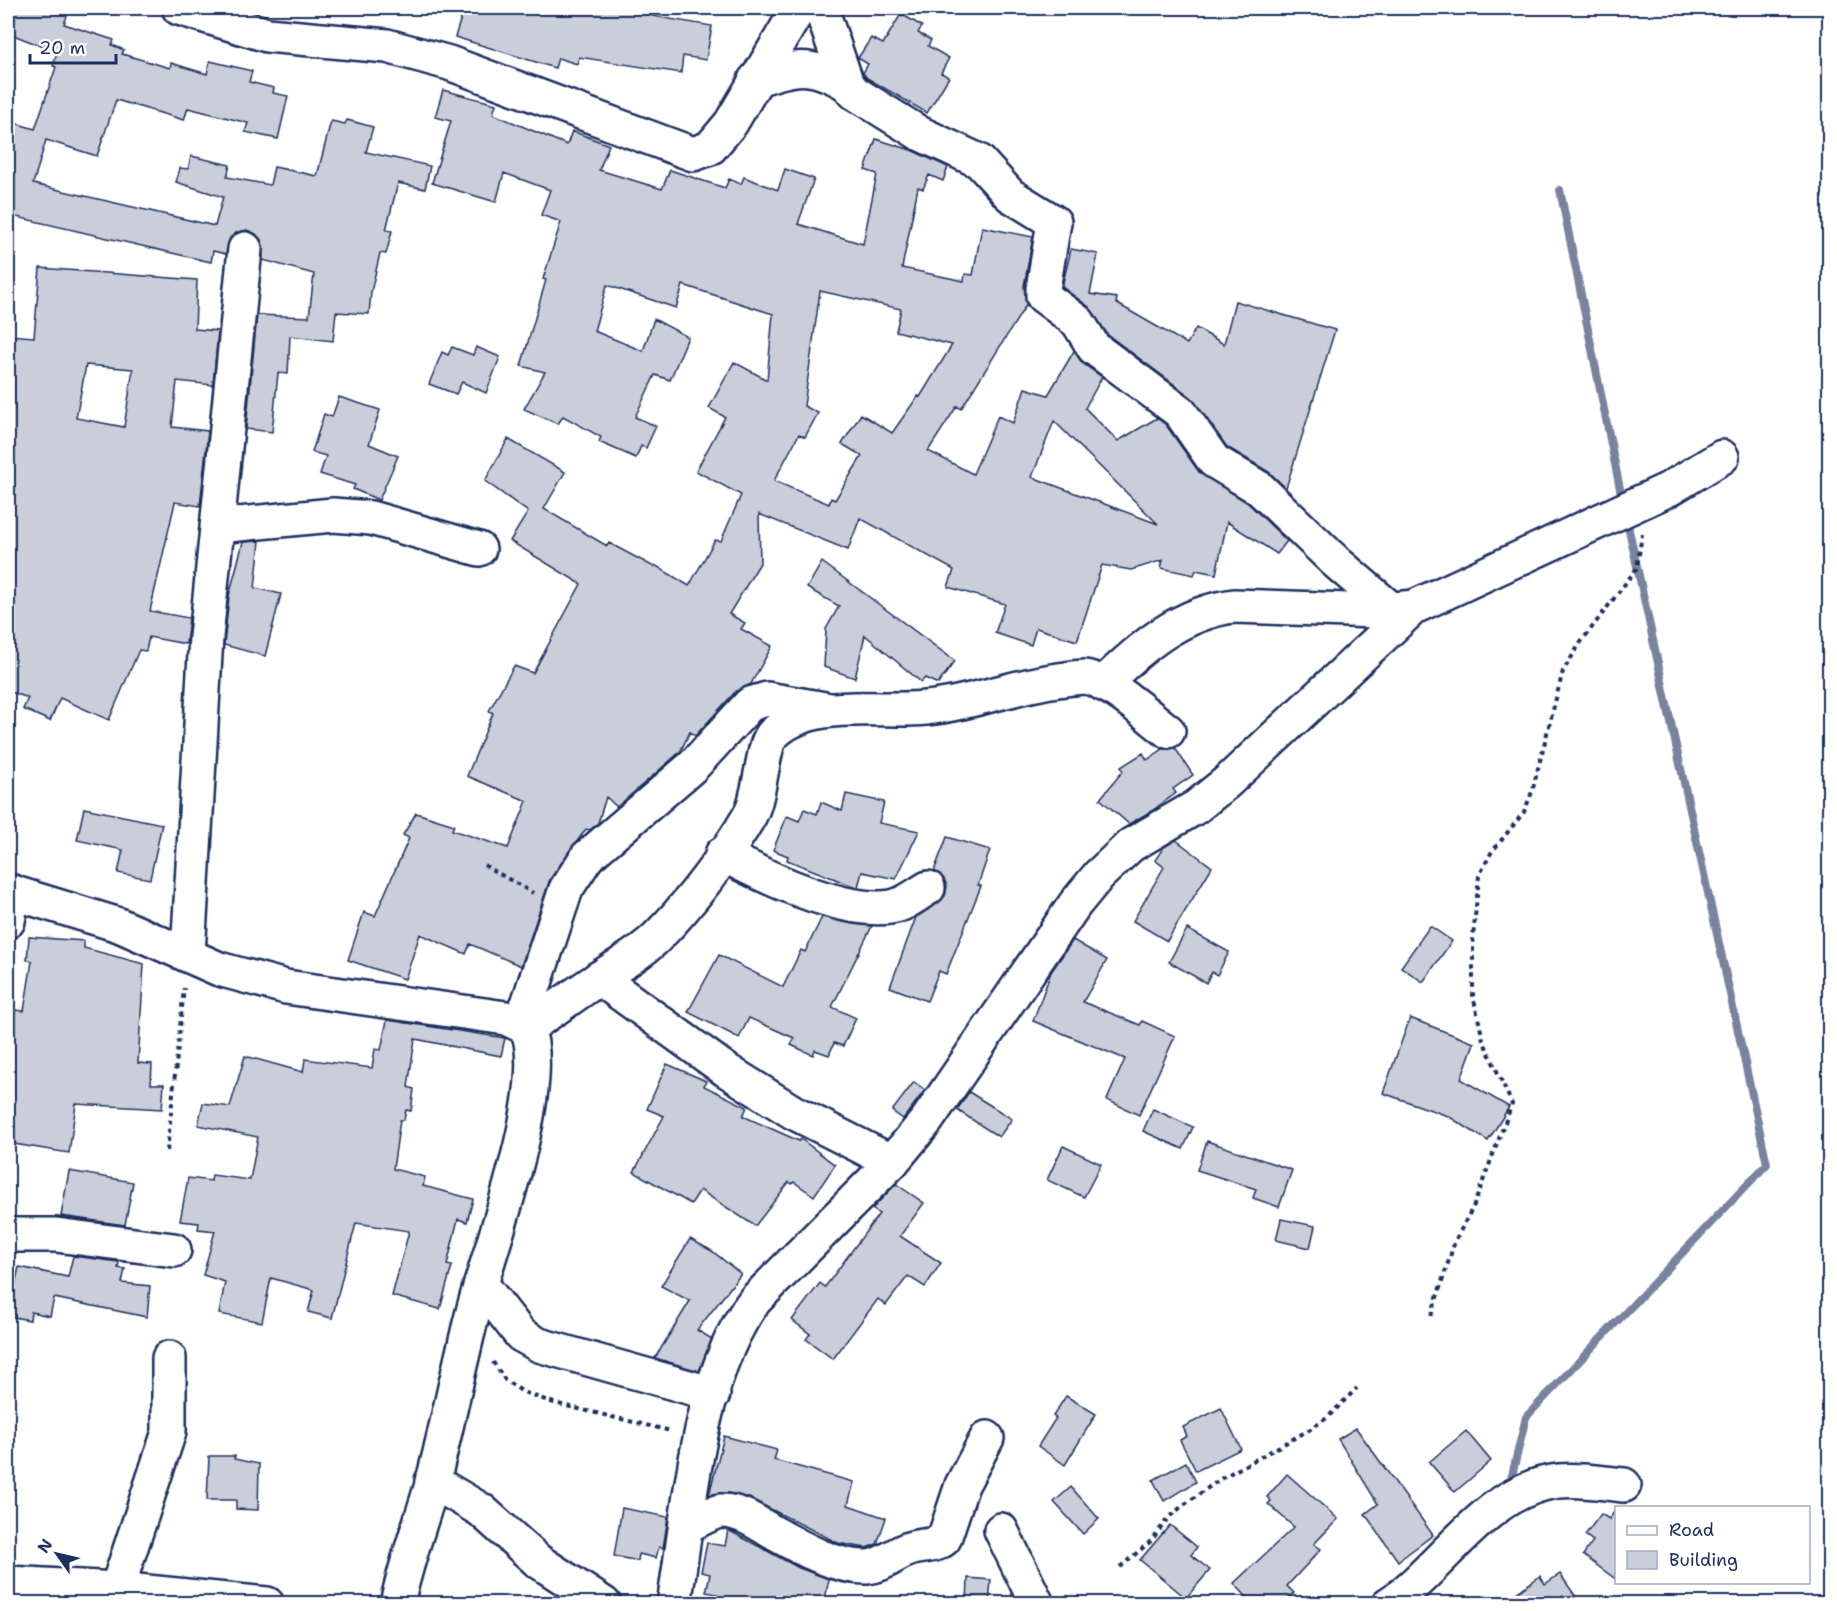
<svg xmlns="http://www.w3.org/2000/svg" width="1837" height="1611" font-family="'Shantell Sans',sans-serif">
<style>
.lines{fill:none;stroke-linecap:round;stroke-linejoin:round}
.stream{stroke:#77839f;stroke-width:8}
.building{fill:#caceda;stroke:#1b2f5e;stroke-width:1.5;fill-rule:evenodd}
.minor-casing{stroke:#1b2f5e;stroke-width:38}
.path{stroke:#1b2f5e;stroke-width:4;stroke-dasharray:4.5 4.5;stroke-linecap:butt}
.minor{stroke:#fff;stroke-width:33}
</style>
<rect width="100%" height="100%" fill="#fff"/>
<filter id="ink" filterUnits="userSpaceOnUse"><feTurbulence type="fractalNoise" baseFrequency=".0167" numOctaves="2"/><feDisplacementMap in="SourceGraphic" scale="12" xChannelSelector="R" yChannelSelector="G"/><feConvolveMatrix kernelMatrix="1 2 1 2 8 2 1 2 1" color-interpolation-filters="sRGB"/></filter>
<g filter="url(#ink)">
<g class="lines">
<!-- stream -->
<g class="stream">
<polyline points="1560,190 1623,504"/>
<polyline points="1509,1488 1526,1417 1767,1164 1626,516"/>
</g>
</g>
<!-- building -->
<g class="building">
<polygon points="8,8 54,8 68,13 64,24 114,40 112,45 124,50 122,54 170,68 171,63 207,74 210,61 252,71 249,82 274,88 273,93 288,96 278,139 245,132 248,123 188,108 184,120 116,100 97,156 46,140 33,184 215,226 223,197 176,182 180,168 188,169 191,156 230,165 227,177 270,185 274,167 317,176 331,121 345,124 347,120 373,127 366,152 430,166 425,189 398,183 386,230 392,231 386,254 380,253 371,292 369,314 336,312 333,341 290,336 288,374 278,373 272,432 246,429 257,315 309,317 314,274 263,260 262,241 256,234 247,230 238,232 230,238 226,254 213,251 211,262 8,215 8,121 35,129 56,67 53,66 57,52 8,33"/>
<polygon points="464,8 654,8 652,16 712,26 706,60 683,56 681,73 579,57 577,64 558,58 555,68 455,37"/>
<polygon points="901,14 922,26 918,33 931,40 928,46 949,58 941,73 949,77 927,113 867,78 863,73 868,64 858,58 871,38 883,44"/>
<path d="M443,90L496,104L493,114L567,145L572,131L609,145L599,170L662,189L670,170L725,188L729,179L741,184L744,177L778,190L785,169L814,179L798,224L863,244L877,174L865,170L876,139L911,150L948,167L943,181L929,175L923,189L918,187L902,268L964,281L965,274L973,275L982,227L1033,237L1024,286L1026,305L961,409L957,406L928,451L973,474L998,416L1013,423L1025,388L1048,395L1074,351L1082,363L1102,377L1085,408L1118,441L1157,418L1166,425L1199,472L1248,503L1287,541L1277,554L1227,522L1216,574L1196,570L1194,575L1161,568L1163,560L1131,570L1102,565L1077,641L1036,628L1031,645L995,633L1005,604L948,587L954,570L860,518L848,550L759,514L760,563L729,614L745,623L741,629L772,646L751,684L736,691L695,736L690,732L680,752L617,807L606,797L598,823L590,830L586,829L550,879L521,966L470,944L466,954L420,934L405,979L348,960L364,912L375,916L409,838L403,835L416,813L454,825L452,830L508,848L527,801L467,776L493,713L489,711L514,666L533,673L581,584L510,541L528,512L485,481L508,439L565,472L544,509L607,546L609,543L654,567L655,565L689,586L715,540L721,541L741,495L696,471L725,417L709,408L734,362L767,380L773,314L683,285L676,308L607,285L594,331L643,351L654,319L688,337L670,380L655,375L635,417L656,426L646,448L641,446L636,458L599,442L601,437L563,416L558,424L524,409L545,372L521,366L546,280L543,279L561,222L541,215L550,190L504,173L496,202L432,183L451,121L435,117ZM820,291L901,309L896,331L952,345L920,397L918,396L892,433L861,414L842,444L862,456L835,500L831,498L829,504L774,481L799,434L805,437L818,413L804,406ZM1054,421L1158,524L1032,477Z"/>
<polygon points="1071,249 1098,254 1090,294 1117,298 1116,303 1187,344 1196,328 1224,344 1235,301 1335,330 1286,488 1269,472 1227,447 1191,397 1108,335 1089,307 1062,287"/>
<path d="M40,268L197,280L195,329L218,331L213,385L177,381L172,427L208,431L200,506L175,502L150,611L189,618L186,644L149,637L146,651L139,650L109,720L60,698L50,721L23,709L28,698L8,691V476L11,453H8V335L34,337ZM86,365L133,369L124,427L76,418Z"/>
<polygon points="452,347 473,355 476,347 500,357 486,393 462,382 456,394 429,384 442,352 448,355"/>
<polygon points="339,397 380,410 369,444 398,456 379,500 353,489 355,485 320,474 326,456 312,452 324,414 332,417"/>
<polygon points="260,541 255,588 281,594 265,656 224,645 229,596 243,542"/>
<polygon points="822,562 955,661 938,684 925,678 921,682 865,635 855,678 824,667 826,629 839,606 807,588"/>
<polygon points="1175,748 1193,775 1173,789 1176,793 1153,810 1129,824 1100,799 1123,771 1121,767 1143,753 1147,760 1163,749"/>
<polygon points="846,794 884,802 879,823 919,831 896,879 862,872 858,887 853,886 787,860 788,856 773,850 787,816 799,821 804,809 817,814 821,802 842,811"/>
<polygon points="84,808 162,824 150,879 118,873 123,850 77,840"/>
<polygon points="947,837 990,850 978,885 981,886 946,974 939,971 927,1001 890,987 916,917 945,896 947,887 944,879 934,871"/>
<polygon points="1176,840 1212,867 1167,941 1133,921 1164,867 1155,860 1164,847"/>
<polygon points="822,917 872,926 832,1007 856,1018 843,1046 834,1043 829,1055 815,1050 813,1055 791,1045 794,1038 749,1018 739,1038 688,1012 719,955 783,987 801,950 805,952"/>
<polygon points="1430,926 1452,941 1423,982 1401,967"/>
<polygon points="1187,929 1229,952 1217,975 1212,972 1206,983 1169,962"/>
<polygon points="29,937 84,941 84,948 144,964 138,1063 152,1064 151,1084 164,1084 162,1109 76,1104 69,1153 8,1143 8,1059 15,1010 24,1011 32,961 27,960"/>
<polygon points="1073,940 1107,960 1083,1002 1140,1025 1142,1021 1175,1036 1139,1115 1107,1100 1125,1059 1033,1021 1051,972"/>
<polygon points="1410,1018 1474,1043 1461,1079 1509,1107 1488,1141 1448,1116 1383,1093"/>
<polygon points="387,1020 505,1038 501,1056 415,1039 408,1087 414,1089 411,1111 406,1110 404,1120 400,1120 393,1169 425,1177 423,1186 473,1199 467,1222 458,1219 447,1265 452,1266 440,1309 392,1296 409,1231 356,1223 332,1318 308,1312 314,1290 271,1278 262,1322 219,1314 225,1282 203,1275 215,1231 198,1229 199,1223 180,1221 188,1178 211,1181 212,1175 250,1180 258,1137 198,1125 203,1103 230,1107 245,1056 303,1072 305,1059 372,1068 375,1049 381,1050"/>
<polygon points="667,1064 706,1081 704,1086 747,1107 743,1116 799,1141 801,1139 835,1165 814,1196 794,1182 792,1184 789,1182 755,1226 700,1190 691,1204 634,1172 664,1116 647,1109"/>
<polygon points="914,1082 925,1090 903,1119 892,1111"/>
<polygon points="969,1092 1012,1119 999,1137 957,1110"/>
<polygon points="1153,1109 1193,1127 1183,1149 1143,1131"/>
<polygon points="1207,1141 1292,1170 1279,1207 1253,1198 1256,1189 1197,1170"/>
<polygon points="1063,1146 1101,1164 1084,1197 1047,1180"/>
<polygon points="69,1171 133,1182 125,1225 61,1216"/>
<polygon points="896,1184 924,1203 900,1236 941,1263 925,1287 908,1276 886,1305 878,1299 833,1359 806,1339 810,1334 792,1320 820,1283 825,1287 879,1214 872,1209"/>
<polygon points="1281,1219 1315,1226 1310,1248 1276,1240"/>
<polygon points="690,1239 712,1251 741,1274 697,1330 712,1339 699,1371 655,1358 690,1301 661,1286"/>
<polygon points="73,1256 119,1262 118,1268 125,1269 122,1283 150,1286 147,1317 54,1298 50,1316 31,1312 30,1320 8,1316 8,1293 13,1294 19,1267 68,1277"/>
<polygon points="1066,1396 1096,1414 1065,1465 1038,1446 1056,1418 1053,1416"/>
<polygon points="1221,1408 1241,1449 1196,1471 1180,1440 1187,1436 1183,1427"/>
<polygon points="1356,1428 1433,1535 1398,1561 1365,1514 1378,1504 1338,1439"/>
<polygon points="1466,1431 1491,1461 1455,1492 1429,1462"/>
<polygon points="724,1436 777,1450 774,1460 854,1482 848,1505 886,1518 877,1544 866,1548 838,1543 749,1498 729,1493 709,1495"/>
<polygon points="209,1456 235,1456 234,1459 259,1464 258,1510 236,1509 236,1500 207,1500"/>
<polygon points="1186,1462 1196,1482 1164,1501 1153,1480"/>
<polygon points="1287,1474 1338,1519 1314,1544 1321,1549 1287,1586 1294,1593 1283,1604 1253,1604 1234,1583 1294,1527 1268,1504 1271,1501 1267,1497"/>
<polygon points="1071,1487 1099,1519 1083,1534 1054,1502"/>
<polygon points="622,1508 668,1517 663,1548 659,1547 656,1558 639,1554 638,1561 614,1556"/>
<polygon points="1617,1508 1617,1580 1583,1555 1593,1541 1585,1535 1601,1514 1609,1519"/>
<polygon points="1170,1525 1197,1547 1191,1555 1210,1570 1186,1598 1140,1560"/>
<polygon points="728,1530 799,1568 829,1579 824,1604 716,1604 717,1594 706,1592 710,1574 701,1572 707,1543 725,1546"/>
<polygon points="1560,1574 1581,1604 1501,1604 1540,1576 1545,1584"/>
<polygon points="968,1578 991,1580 989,1604 967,1604"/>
</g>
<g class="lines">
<defs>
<g id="minor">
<polyline points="179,8 267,35 387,46 449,63 693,154 710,148 731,123 799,8"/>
<polyline points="821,8 847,84 855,93 919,133 979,161 1010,195 1054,222 1043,289 1043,296 1078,322 1094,348 1180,412 1214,461 1259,488 1336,562 1393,611"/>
<path d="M755,80C794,66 810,62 847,84"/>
<polyline points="218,526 333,515 371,518 479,549"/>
<path d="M1103,684C1141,647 1180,613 1234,606L1376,611L1414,607L1669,489L1722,457"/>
<path d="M722,854C765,877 842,914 891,907C905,905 916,895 928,888"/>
<path d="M8,891L119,925L219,969L286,987L506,1018L527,1028C551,1086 491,1245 474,1308C459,1365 448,1423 433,1481C421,1522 406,1562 397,1604"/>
<polyline points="8,921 13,892"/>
<polyline points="188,954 206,637 245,249"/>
<polyline points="599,978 726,1070 793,1112 892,1162"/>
<polyline points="518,1022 528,1004 566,889 587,857 693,766 750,704 767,699 825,709"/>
<path d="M527,1028C551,1012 574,995 598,979C618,965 639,955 657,937C689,905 727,855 750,815C761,795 762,745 773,734C811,697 877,713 926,708C970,704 1013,686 1058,680C1067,679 1077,677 1085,677C1109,680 1148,716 1168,731"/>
<polyline points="8,1235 56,1235 174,1250"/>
<polyline points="481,1284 521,1335 539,1345 713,1394"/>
<polyline points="432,1481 481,1510 538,1561 604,1604"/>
<path d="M687,1526C696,1522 711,1512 721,1511C740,1510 760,1525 776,1534C801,1548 837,1568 867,1567C883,1566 894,1554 909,1549C920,1545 935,1547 944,1539L962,1485L987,1438"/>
<polyline points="1001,1530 1037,1604"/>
<polyline points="8,1583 117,1589 267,1604"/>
<polyline points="117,1589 169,1432 169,1358"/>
<path d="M674,1604C690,1510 697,1376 755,1300L892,1162L927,1120L1075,904L1099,875L1131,845L1196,807L1227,782L1414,607"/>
<path d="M1389,1604C1445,1566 1487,1488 1559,1481C1580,1479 1603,1483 1624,1485"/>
</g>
</defs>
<!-- minor casing -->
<use href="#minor" class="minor-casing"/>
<!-- path -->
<g class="path">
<polyline points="484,865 533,893"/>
<polyline points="167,1151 184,988"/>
<polyline points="1431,1316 1455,1241 1474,1205 1512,1104 1483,1040 1473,995 1473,937 1479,876 1491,853 1524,812 1532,792 1563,671 1581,642 1637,568 1642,534"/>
<polyline points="493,1362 505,1380 523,1392 554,1403 671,1431"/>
<polyline points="1120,1567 1151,1541 1169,1517 1185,1504 1222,1478 1309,1430 1327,1418 1357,1388"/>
</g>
<!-- minor -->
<use href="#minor" class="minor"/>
</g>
</g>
<!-- margin -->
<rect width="1837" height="1611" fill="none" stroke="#fff" stroke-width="30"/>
<rect x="15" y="15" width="1807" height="1581" fill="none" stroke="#1b2f5e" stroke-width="2" filter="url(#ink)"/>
<!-- legend -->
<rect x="1615" y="1506" width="195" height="78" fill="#ffffff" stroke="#a4acbf" stroke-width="1.5"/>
<rect x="1627" y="1526" width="30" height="9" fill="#ffffff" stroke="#a4acbf" stroke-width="1.5"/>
<text x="1669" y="1536" font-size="18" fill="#1b2f5e">Road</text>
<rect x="1627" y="1551" width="30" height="18" fill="#caceda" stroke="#a4acbf" stroke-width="1.5"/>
<text x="1669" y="1566" font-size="18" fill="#1b2f5e">Building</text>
<!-- north arrow -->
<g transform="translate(57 1554) rotate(304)" stroke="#ffffff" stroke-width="4.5" paint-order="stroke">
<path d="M0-4.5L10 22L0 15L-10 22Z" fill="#1b2f5e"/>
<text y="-9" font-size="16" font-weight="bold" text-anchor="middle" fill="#1b2f5e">N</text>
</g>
<!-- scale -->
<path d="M30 54v9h86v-9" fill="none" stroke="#1b2f5e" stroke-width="3"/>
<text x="39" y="54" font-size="18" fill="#1b2f5e" stroke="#ffffff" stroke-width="4.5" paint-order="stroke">20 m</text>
</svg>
